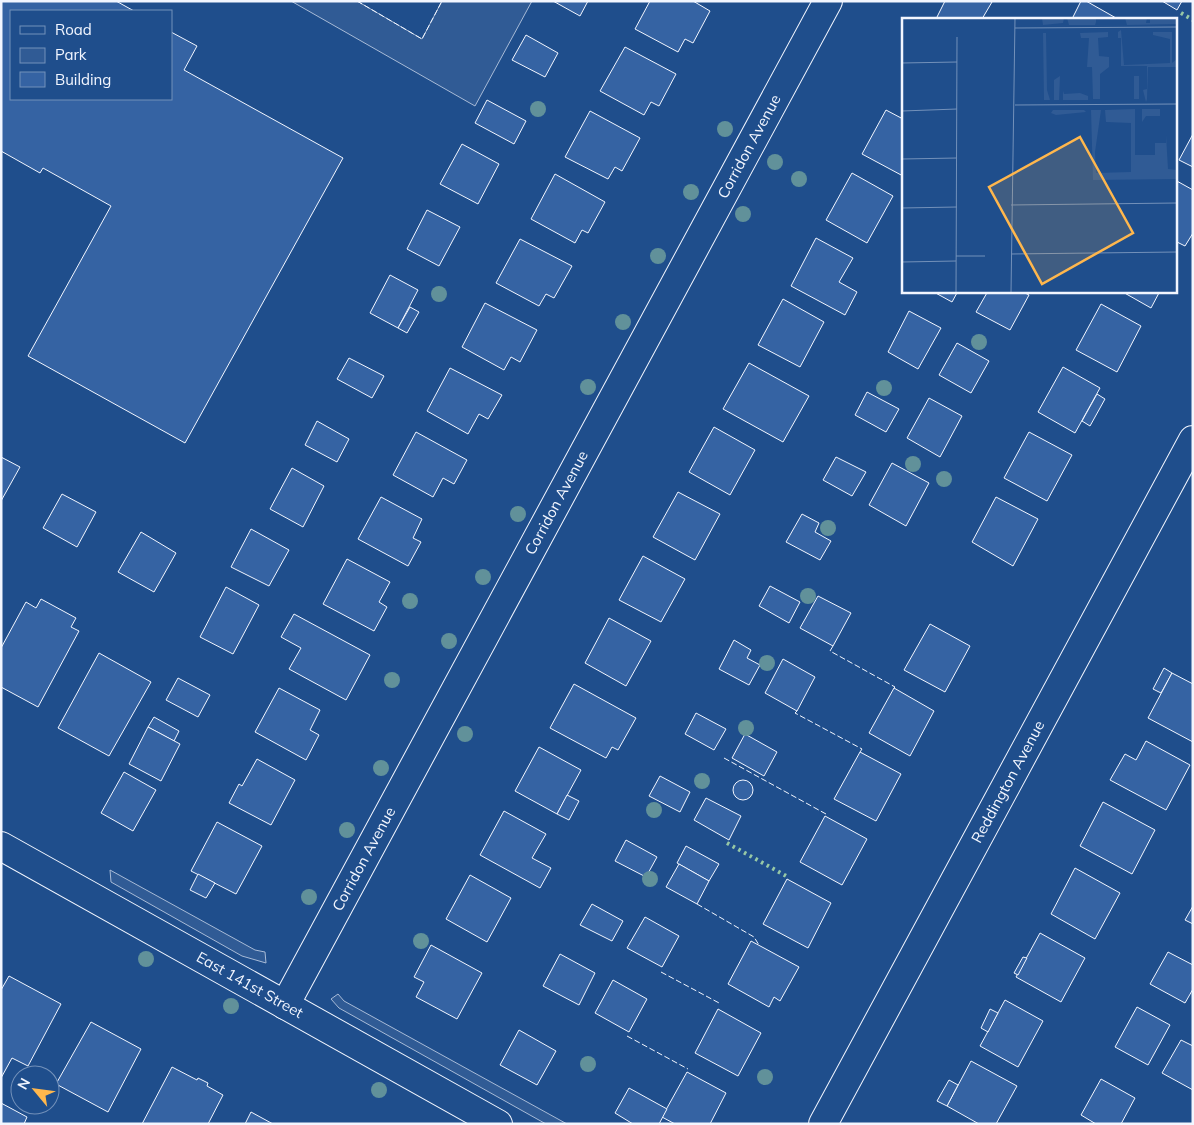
<svg xmlns="http://www.w3.org/2000/svg" width="1194" height="1125" font-family="Mulish,sans-serif">
<style>
.green{fill:#305b95;stroke:#a8bbd7}
.building{fill:#3563a3;stroke:#f2f6ff}
.lines{fill:none;stroke-linecap:round;stroke-linejoin:round}
.minor-casing{stroke:#f2f6ff;stroke-width:30}
.minor{stroke:#1f4e8c;stroke-width:28}
.hedge{stroke:#97c8a6;stroke-width:4;stroke-dasharray:2.5 4;stroke-linecap:butt}
.fence{stroke:#f2f6ff;stroke-width:1;stroke-dasharray:6 2.5;stroke-linecap:butt}
.tree{fill:#61919a}
.labels{text-anchor:middle;stroke-width:4;stroke-linejoin:round;paint-order:stroke}
.street-label{font-size:15px;fill:#f2f6ff;stroke:#1f4e8c}
.inset-road{fill:none;stroke:#7391ba;stroke-width:1}
.view{fill:#ffb74d;fill-opacity:0.15;stroke:#ffb74d;stroke-width:2.5}
.inset-edge{fill:none;stroke:#f2f6ff;stroke-width:2.5}
</style>
<rect width="100%" height="100%" fill="#1f4e8c"/>
<!-- green -->
<g class="green">
<polygon points="291,1 357,1 422,39 442,1 532,1 475,106"/>
<polygon points="110,870 255,950 265,952 266,963 242,956 111,882"/>
<polygon points="338,994 344,1001 567,1124 546,1124 339,1008 331,999"/>
</g>
<!-- building -->
<g class="building">
<polygon points="1,1 116,1 134,11 11,11 11,99 171,99 171,32 197,46 184,70 343,158 185,443 28,356 111,206 43,168 40,173 1,151"/>
<polygon points="553,1 588,1 580,16"/>
<polygon points="650,1 693,1 710,11 693,43 685,39 678,52 635,29"/>
<polygon points="945,1 990,1 992,2 982,19 936,19"/>
<polygon points="1081,1 1086,1 1116,18 1072,19"/>
<polygon points="1162,1 1182,1 1177,10"/>
<polygon points="526,35 558,53 545,77 512,60"/>
<polygon points="625,47 676,74 659,106 651,102 644,115 600,91"/>
<polygon points="487,100 526,121 514,144 475,123"/>
<polygon points="886,110 903,119 903,176 862,154"/>
<polygon points="590,111 640,138 622,171 615,167 608,179 565,157"/>
<polygon points="1193,134 1193,167 1179,160"/>
<polygon points="462,144 499,164 478,204 440,184"/>
<polygon points="852,173 893,196 867,243 826,220"/>
<polygon points="555,174 605,202 588,233 582,230 575,243 531,219"/>
<polygon points="1175,180 1193,190 1193,233 1185,246 1175,241"/>
<polygon points="427,210 460,227 439,266 407,249"/>
<polygon points="816,238 853,258 839,282 857,292 845,315 791,286"/>
<polygon points="520,239 572,266 554,298 546,294 539,306 496,283"/>
<polygon points="390,275 418,290 398,328 370,313"/>
<polygon points="932,291 958,291 952,302"/>
<polygon points="988,291 1021,291 1029,295 1010,330 976,312"/>
<polygon points="1121,291 1160,291 1151,308"/>
<polygon points="783,299 824,322 800,367 758,345"/>
<polygon points="485,303 537,330 520,362 511,357 504,370 462,347"/>
<polygon points="1101,304 1141,326 1117,372 1076,350"/>
<polygon points="410,307 419,312 407,333 398,328"/>
<polygon points="909,311 941,328 918,369 888,352"/>
<polygon points="957,343 989,361 971,393 939,375"/>
<polygon points="349,358 384,376 372,398 337,379"/>
<polygon points="749,363 809,396 783,442 723,409"/>
<polygon points="1063,367 1100,388 1075,433 1038,412"/>
<polygon points="450,368 502,395 488,419 479,414 468,434 427,411"/>
<polygon points="867,392 899,409 886,432 855,415"/>
<polygon points="1097,394 1105,399 1090,426 1082,421"/>
<polygon points="929,398 962,416 940,457 907,438"/>
<polygon points="317,421 349,439 337,462 305,445"/>
<polygon points="714,427 755,450 730,495 689,472"/>
<polygon points="416,432 467,460 454,484 443,478 433,497 393,475"/>
<polygon points="1029,432 1072,455 1047,501 1004,478"/>
<polygon points="1,457 20,467 1,501"/>
<polygon points="836,457 866,472 852,496 823,480"/>
<polygon points="892,463 929,483 906,526 869,505"/>
<polygon points="292,468 324,486 303,527 270,509"/>
<polygon points="678,492 720,514 695,560 653,537"/>
<polygon points="62,494 96,512 77,547 43,528"/>
<polygon points="381,497 422,519 413,538 421,542 408,566 358,539"/>
<polygon points="996,497 1038,519 1013,566 972,542"/>
<polygon points="802,514 819,523 815,532 831,541 820,560 786,542"/>
<polygon points="251,529 289,550 269,586 231,567"/>
<polygon points="141,532 176,553 154,592 118,572"/>
<polygon points="643,556 685,579 661,622 619,600"/>
<polygon points="347,559 390,582 379,602 387,607 374,631 323,604"/>
<polygon points="770,586 800,602 789,623 759,606"/>
<polygon points="226,587 259,605 233,654 200,637"/>
<polygon points="818,596 851,613 833,646 800,628"/>
<polygon points="41,599 76,618 71,627 79,631 38,707 1,687 1,648 26,602 36,608"/>
<polygon points="294,614 370,655 346,700 289,669 301,648 281,637"/>
<polygon points="609,618 651,641 626,686 585,663"/>
<polygon points="930,624 970,646 945,692 904,670"/>
<polygon points="734,640 751,650 747,658 760,665 749,685 719,669"/>
<polygon points="99,653 151,682 109,756 58,728"/>
<polygon points="783,659 815,677 797,711 765,693"/>
<polygon points="1164,668 1172,673 1161,693 1153,689"/>
<polygon points="1172,673 1193,684 1193,742 1148,718"/>
<polygon points="178,678 210,695 198,717 166,700"/>
<polygon points="574,684 636,718 618,750 612,747 606,758 550,728"/>
<polygon points="279,688 320,710 310,730 319,735 306,760 255,732"/>
<polygon points="894,688 934,711 910,756 869,733"/>
<polygon points="696,713 726,729 714,750 685,734"/>
<polygon points="154,717 179,731 174,741 148,727"/>
<polygon points="148,727 180,744 161,781 129,764"/>
<polygon points="745,734 777,752 764,776 732,758"/>
<polygon points="1146,741 1190,765 1166,810 1110,780 1125,754 1136,760"/>
<polygon points="539,747 581,770 557,814 515,791"/>
<polygon points="860,752 901,774 876,821 834,799"/>
<polygon points="257,759 295,780 271,825 229,803 239,784 242,786"/>
<polygon points="124,772 156,790 133,831 101,813"/>
<polygon points="660,776 690,792 680,812 649,796"/>
<circle cx="743" cy="790" r="10"/>
<polygon points="567,795 579,801 569,820 557,814"/>
<polygon points="706,798 741,816 729,840 694,820"/>
<polygon points="1103,802 1155,830 1132,874 1080,846"/>
<polygon points="504,811 546,834 532,858 551,868 540,888 480,855"/>
<polygon points="825,816 867,839 842,885 800,862"/>
<polygon points="217,822 262,846 236,894 191,871"/>
<polygon points="626,840 657,857 646,877 615,861"/>
<polygon points="686,846 719,864 709,881 677,863"/>
<polygon points="679,864 709,881 697,904 666,887"/>
<polygon points="1075,868 1120,893 1095,939 1051,914"/>
<polygon points="198,874 215,883 206,898 190,890"/>
<polygon points="470,875 511,898 487,942 446,919"/>
<polygon points="787,879 831,903 808,948 763,924"/>
<polygon points="592,904 623,921 612,941 580,925"/>
<polygon points="1193,906 1193,924 1185,920"/>
<polygon points="645,917 679,936 662,967 627,948"/>
<polygon points="1040,933 1085,958 1061,1002 1016,977"/>
<polygon points="751,941 799,967 780,1001 774,997 769,1007 728,984"/>
<polygon points="431,945 482,973 457,1019 416,997 424,982 414,977"/>
<polygon points="1168,952 1193,965 1193,989 1185,1003 1150,984"/>
<polygon points="560,954 595,973 579,1005 543,986"/>
<polygon points="1023,957 1027,958 1018,975 1014,973"/>
<polygon points="9,976 61,1004 28,1066 12,1058 1,1078 1,990"/>
<polygon points="613,980 647,999 629,1032 595,1013"/>
<polygon points="1005,1000 1043,1021 1018,1067 980,1046"/>
<polygon points="1137,1007 1170,1025 1148,1065 1115,1047"/>
<polygon points="718,1009 761,1033 738,1076 695,1053"/>
<polygon points="990,1009 998,1013 988,1032 981,1028"/>
<polygon points="91,1022 141,1049 108,1112 56,1084"/>
<polygon points="519,1030 556,1051 537,1085 500,1065"/>
<polygon points="1181,1040 1193,1046 1193,1090 1162,1073"/>
<polygon points="971,1061 1017,1086 996,1124 979,1124 947,1106"/>
<polygon points="172,1067 197,1080 198,1078 208,1083 207,1086 223,1095 208,1124 142,1124"/>
<polygon points="687,1072 726,1093 710,1124 675,1124 662,1117"/>
<polygon points="1101,1079 1135,1098 1121,1124 1096,1124 1081,1115"/>
<polygon points="949,1080 958,1085 947,1106 937,1101"/>
<polygon points="629,1088 667,1109 659,1124 633,1124 615,1113"/>
<polygon points="1,1103 27,1117 24,1124 1,1124"/>
<polygon points="251,1112 273,1124 245,1124"/>
</g>
<g class="lines">
<defs>
<g id="minor">
<path id="s1" d="M1,846L498,1124"/>
<path id="s2" d="M285,1005L828,1"/>
<path id="s3" d="M823,1124L1193,440"/>
</g>
</defs>
<!-- minor casing -->
<use href="#minor" class="minor-casing"/>
<!-- minor -->
<use href="#minor" class="minor"/>
<!-- hedge -->
<g class="hedge">
<polyline points="1181,13 1193,20"/>
<polyline points="727,843 788,877"/>
</g>
<!-- fence -->
<g class="fence">
<polyline points="357,1 422,39 442,1"/>
<polyline points="833,646 830,651 895,687 894,688"/>
<polyline points="797,711 795,713 862,749 860,752"/>
<polyline points="724,758 826,814"/>
<polyline points="697,904 754,937 759,945"/>
<polyline points="661,972 721,1004"/>
<polyline points="627,1036 688,1069"/>
</g>
</g>
<!-- trees -->
<g class="tree">
<circle cx="538" cy="109" r="8"/>
<circle cx="725" cy="129" r="8"/>
<circle cx="775" cy="162" r="8"/>
<circle cx="799" cy="179" r="8"/>
<circle cx="691" cy="192" r="8"/>
<circle cx="743" cy="214" r="8"/>
<circle cx="658" cy="256" r="8"/>
<circle cx="439" cy="294" r="8"/>
<circle cx="623" cy="322" r="8"/>
<circle cx="979" cy="342" r="8"/>
<circle cx="588" cy="387" r="8"/>
<circle cx="884" cy="388" r="8"/>
<circle cx="913" cy="464" r="8"/>
<circle cx="944" cy="479" r="8"/>
<circle cx="518" cy="514" r="8"/>
<circle cx="828" cy="528" r="8"/>
<circle cx="483" cy="577" r="8"/>
<circle cx="808" cy="596" r="8"/>
<circle cx="410" cy="601" r="8"/>
<circle cx="449" cy="641" r="8"/>
<circle cx="767" cy="663" r="8"/>
<circle cx="392" cy="680" r="8"/>
<circle cx="746" cy="728" r="8"/>
<circle cx="465" cy="734" r="8"/>
<circle cx="381" cy="768" r="8"/>
<circle cx="702" cy="781" r="8"/>
<circle cx="654" cy="810" r="8"/>
<circle cx="347" cy="830" r="8"/>
<circle cx="650" cy="879" r="8"/>
<circle cx="309" cy="897" r="8"/>
<circle cx="421" cy="941" r="8"/>
<circle cx="146" cy="959" r="8"/>
<circle cx="231" cy="1006" r="8"/>
<circle cx="588" cy="1064" r="8"/>
<circle cx="765" cy="1077" r="8"/>
<circle cx="379" cy="1090" r="8"/>
</g>
<g class="labels">
<!-- street labels -->
<g class="street-label">
<text dy="5" stroke="none"><textPath href="#s2" startOffset="976">Corridon Avenue</textPath></text>
<text dy="5" stroke="none"><textPath href="#s2" startOffset="571">Corridon Avenue</textPath></text>
<text dy="5" stroke="none"><textPath href="#s3" startOffset="389">Reddington Avenue</textPath></text>
<text dy="5" stroke="none"><textPath href="#s2" startOffset="166">Corridon Avenue</textPath></text>
<text dy="5" stroke="none"><textPath href="#s1" startOffset="285">East 141st Street</textPath></text>
</g>
</g>
<!-- overview -->
<g transform="translate(902 18)">
<rect width="275" height="275" fill="#1f4e8c"/>
<path d="M140,0H162L161,5L141,7ZM165,0H194V4L193,7H167ZM223,0H245L244,5H248V0H275V6L225,7ZM219,12L222,47L268,45V21L251,17V14H270V45L275,41V49H246L245,81L244,84L241,72L245,71V48H219V20H216V14ZM206,14V19L196,20L197,38L207,39V49L198,56V81H191L190,49H185L187,20H179L178,15ZM141,15H144L145,72L148,82H142ZM158,58L157,82H152V62ZM232,58H237V81H232ZM161,73L162,76L178,75L186,78V82H161ZM233,91V137H253V125H264V117L266,151L275,152V161L191,162L189,92H199L193,134L194,155L229,154V105L204,104L203,92ZM258,91V98H244L240,104V91ZM151,92H182L184,94L154,97L149,95Z" fill="#305b95"/>
<path class="inset-road" d="M113,10L275,9M0,45L55,44M113,87L275,86M0,93L55,91M0,141L55,140M109,187L275,185M0,190L55,189M109,236L275,234M54,238H83M0,244L54,243M54,275L55,19M109,275L113,0"/>
<path class="view" d="M178,119L231,215L140,266L87,169Z"/>
<rect width="275" height="275" class="inset-edge"/>
</g>
<!-- border -->
<rect width="1194" height="1125" fill="none" stroke="#f2f6ff" stroke-width="5"/>
<!-- legend -->
<rect x="10" y="10" width="162" height="90" fill="#1f4e8c" stroke="#7391ba"/>
<rect x="20" y="26" width="25" height="8" fill="#1f4e8c" stroke="#7391ba"/>
<text x="55" y="35" font-size="15" fill="#f2f6ff">Road</text>
<rect x="20" y="48" width="25" height="15" fill="#305b95" stroke="#7391ba"/>
<text x="55" y="60" font-size="15" fill="#f2f6ff">Park</text>
<rect x="20" y="72" width="25" height="15" fill="#3563a3" stroke="#7391ba"/>
<text x="55" y="85" font-size="15" fill="#f2f6ff">Building</text>
<!-- north arrow -->
<g transform="translate(35 1090) rotate(299)"><circle r="24" fill="#1f4e8c" stroke="#7391ba"/>
<path d="M0-4L9 19L0 12L-9 19Z" fill="#ffb74d"/>
<text y="-8" font-size="14" font-weight="bold" text-anchor="middle" fill="#f2f6ff">N</text>
</g>
</svg>
